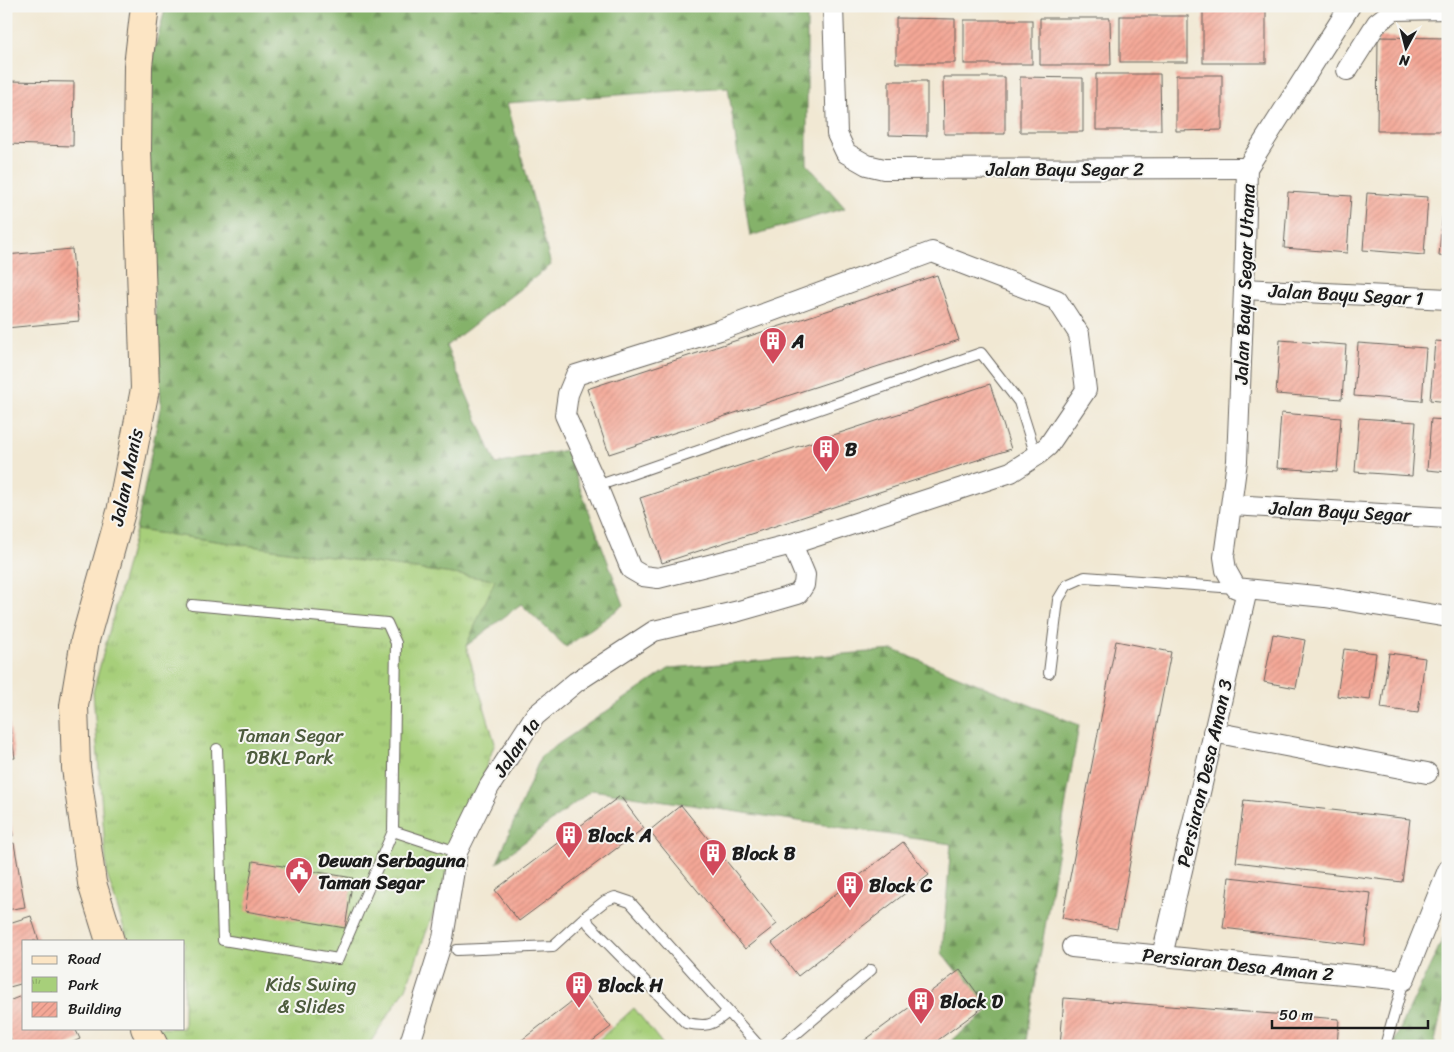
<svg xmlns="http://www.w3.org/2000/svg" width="1454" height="1052" font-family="Sriracha,sans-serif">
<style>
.forest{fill:url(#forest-firs);stroke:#506743}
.park{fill:url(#park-tufts);stroke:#62764b}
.building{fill:url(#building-hatch)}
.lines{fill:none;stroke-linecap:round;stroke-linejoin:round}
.lane-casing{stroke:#67635c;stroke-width:12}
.street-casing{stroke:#67635c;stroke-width:22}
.secondary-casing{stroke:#67635c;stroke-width:30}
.lane{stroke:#fff;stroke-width:10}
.street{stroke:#fff;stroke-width:20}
.secondary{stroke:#fce5c4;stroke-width:28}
.labels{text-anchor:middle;stroke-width:4;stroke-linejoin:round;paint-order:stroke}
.street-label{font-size:19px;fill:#1c1c1c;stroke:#f6f6f2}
.poi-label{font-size:19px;font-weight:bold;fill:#1c1c1c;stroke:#f6f6f2;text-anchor:start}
.park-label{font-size:19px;fill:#4d5b3d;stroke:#f6f6f2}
</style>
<defs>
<pattern id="forest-firs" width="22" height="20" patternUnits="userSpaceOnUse" patternTransform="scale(1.25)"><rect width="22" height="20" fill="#85b26a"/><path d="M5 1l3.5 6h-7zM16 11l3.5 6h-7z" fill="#6c9056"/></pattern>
<pattern id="park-tufts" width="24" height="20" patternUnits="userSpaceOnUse" patternTransform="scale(1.25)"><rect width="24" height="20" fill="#a7cf7a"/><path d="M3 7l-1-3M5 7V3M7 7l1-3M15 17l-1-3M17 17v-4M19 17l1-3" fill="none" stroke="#8fb169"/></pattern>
<pattern id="building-hatch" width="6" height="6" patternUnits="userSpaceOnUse" patternTransform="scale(1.25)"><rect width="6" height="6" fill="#f4a796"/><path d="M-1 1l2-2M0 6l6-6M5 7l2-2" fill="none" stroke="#d18f81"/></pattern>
</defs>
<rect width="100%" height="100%" fill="#f6f6f2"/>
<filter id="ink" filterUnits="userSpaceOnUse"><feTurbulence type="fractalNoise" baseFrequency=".02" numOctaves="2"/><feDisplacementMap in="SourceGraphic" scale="10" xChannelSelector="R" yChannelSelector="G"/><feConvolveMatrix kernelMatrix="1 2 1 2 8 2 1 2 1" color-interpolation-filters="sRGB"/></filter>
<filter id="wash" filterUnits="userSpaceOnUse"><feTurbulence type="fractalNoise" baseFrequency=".0096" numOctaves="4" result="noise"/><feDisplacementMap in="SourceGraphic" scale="20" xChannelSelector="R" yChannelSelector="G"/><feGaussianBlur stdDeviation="1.12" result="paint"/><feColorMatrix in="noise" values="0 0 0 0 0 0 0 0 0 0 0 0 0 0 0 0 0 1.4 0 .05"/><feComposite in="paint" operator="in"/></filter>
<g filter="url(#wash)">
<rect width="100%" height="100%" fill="#f1e8d3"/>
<!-- forest -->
<g class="forest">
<polygon points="166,6 807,6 807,164 845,208 750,236 728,87 507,103 551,265 446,346 496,464 566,450 624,605 566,647 521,604 466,646 494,580 136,530 161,404 142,95"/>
<polygon points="894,650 1079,725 1025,1046 945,1046 988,1011 942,953 951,844 592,790 497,863 541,756 670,668"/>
<polygon points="1448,928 1448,982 1434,1046 1392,1046"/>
</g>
<!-- park -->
<g class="park">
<polygon points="136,530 495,580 466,646 495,743 406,988 368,1046 168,1046 156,1028 184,1028 184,941 128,941 107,875 93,692"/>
<polygon points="634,1008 664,1046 592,1046"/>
</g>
<g id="blocks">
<!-- building -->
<g class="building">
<rect x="1203" y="10" width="63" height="53"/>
<rect x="1120" y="16" width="68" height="46"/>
<polygon points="896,18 955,19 955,63 896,63"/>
<polygon points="1040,18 1110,18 1111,65 1040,65"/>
<rect x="964" y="20" width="68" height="44"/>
<polygon points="1378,37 1448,38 1448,131 1377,131"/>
<polygon points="1096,74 1160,74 1161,130 1096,130"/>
<polygon points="1176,75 1222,75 1222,130 1176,131"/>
<polygon points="943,77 1005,77 1005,134 944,134"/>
<polygon points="1020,77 1083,78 1083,132 1020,132"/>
<polygon points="6,81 74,82 73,146 6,144"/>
<polygon points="889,81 927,81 927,136 889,135"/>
<polygon points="1288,192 1351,196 1347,253 1284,248"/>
<polygon points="1367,193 1428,197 1424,255 1363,250"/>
<polygon points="1444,197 1448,198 1448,257 1439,256"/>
<polygon points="72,249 79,321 6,328 6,255"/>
<polygon points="937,275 959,340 609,454 587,389"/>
<polygon points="1280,340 1346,345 1342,399 1276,394"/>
<polygon points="1435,341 1448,342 1448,402 1430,400"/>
<polygon points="1358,343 1426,348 1422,401 1354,396"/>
<polygon points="990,384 1011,449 662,563 640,498"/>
<polygon points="1281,413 1341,418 1337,472 1277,468"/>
<polygon points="1359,418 1416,422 1412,476 1355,472"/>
<polygon points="1431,419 1448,420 1448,472 1427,470"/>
<polygon points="1273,634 1305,640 1296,688 1264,682"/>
<polygon points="1116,641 1171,652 1117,929 1062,918"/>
<polygon points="1344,649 1376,653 1370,700 1337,696"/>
<polygon points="1389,653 1425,658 1418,713 1381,708"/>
<polygon points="6,705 15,758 6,759"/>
<polygon points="6,790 13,836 6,837"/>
<polygon points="620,796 644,828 519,921 495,890"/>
<polygon points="1244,800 1410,819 1402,882 1236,862"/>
<polygon points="681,805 777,924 745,949 649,831"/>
<polygon points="903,842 929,875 798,976 772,943"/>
<polygon points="14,843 25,907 6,910 6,845"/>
<polygon points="253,861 353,878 345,928 245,911"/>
<polygon points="1229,877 1371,893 1365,945 1223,928"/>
<polygon points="31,916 39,941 24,941 24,983 6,988 6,924"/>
<polygon points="960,970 986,1005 930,1046 857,1046"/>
<polygon points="584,992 611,1027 586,1046 514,1046"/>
<polygon points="24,995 24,1028 75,1028 80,1039 64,1046 14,1046 6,1028 6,1002"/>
<polygon points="1064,998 1339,1019 1337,1046 1060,1046"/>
</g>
</g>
</g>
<g filter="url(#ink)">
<use href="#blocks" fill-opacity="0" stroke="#67635c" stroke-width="1"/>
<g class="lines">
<defs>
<g id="lane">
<polyline points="597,486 981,353 1019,402 1036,456"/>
<polyline points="192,605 387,623 396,643 393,831"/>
<polyline points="1049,673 1058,600 1067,585 1085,577 1235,588"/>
<polyline points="217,749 223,940 338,959 393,831 457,852"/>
<polyline points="457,950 553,946 586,916"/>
<path d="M728,1012C712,1026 707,1027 686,1023L589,924L586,916L605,901L615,897L630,902L759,1046"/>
<polyline points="782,1046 871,970"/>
<polyline points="1385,1046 1404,980"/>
</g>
<g id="street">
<polyline points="833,6 837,134 846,153 867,165 884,169 1247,168"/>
<polyline points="1350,6 1247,168 1244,289 1237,461 1224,557 1226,570 1236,588 1325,597 1448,617"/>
<polyline points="1347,70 1377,23 1394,10 1448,9"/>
<polygon points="932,252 1057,300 1079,334 1086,390 1048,446 1036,456 1011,472 792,544 658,578 643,576 631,569 597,486 565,415 568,394 576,375 720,330"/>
<polyline points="1244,289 1448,299"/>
<polyline points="1232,505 1448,518"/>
<polyline points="1213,732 1427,773"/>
<polyline points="1072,947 1404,980 1448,870"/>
<polyline points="1162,956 1247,590"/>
<polyline points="409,1046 443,938 457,852 489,787 535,716 576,682 654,631 739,611 798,594 804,585 805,575 792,544"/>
</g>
<g id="secondary">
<polyline points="110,941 92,883 76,768 74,706 85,640 121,512 145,389 137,149 138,66 145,6"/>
<polyline points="145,1028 154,1046"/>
</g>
</defs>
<!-- lane casing -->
<use href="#lane" class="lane-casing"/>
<!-- street casing -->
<use href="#street" class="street-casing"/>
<!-- secondary casing -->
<use href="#secondary" class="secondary-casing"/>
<!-- lane -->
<use href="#lane" class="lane"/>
<!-- street -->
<use href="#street" class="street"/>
<!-- secondary -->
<use href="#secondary" class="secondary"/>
</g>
</g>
<!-- icons -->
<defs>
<symbol id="building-pin" viewBox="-11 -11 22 30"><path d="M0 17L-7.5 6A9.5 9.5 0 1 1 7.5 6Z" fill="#d1495b" stroke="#f6f6f2"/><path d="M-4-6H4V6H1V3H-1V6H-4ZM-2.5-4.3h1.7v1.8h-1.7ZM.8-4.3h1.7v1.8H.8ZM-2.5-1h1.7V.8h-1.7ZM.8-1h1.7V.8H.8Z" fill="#fff"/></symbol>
<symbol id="civic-pin" viewBox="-11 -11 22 30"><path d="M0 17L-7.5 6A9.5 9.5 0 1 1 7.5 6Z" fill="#d1495b" stroke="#f6f6f2"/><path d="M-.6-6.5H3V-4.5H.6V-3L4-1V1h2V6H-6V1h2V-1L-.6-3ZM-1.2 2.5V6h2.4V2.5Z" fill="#fff"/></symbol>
</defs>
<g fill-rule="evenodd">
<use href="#building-pin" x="757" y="325" width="32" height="43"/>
<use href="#building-pin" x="810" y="433" width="32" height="43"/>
<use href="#building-pin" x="553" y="819" width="32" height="43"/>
<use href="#building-pin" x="697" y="837" width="32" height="43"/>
<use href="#civic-pin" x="283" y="855" width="32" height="43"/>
<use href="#building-pin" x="834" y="869" width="32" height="43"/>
<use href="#building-pin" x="563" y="969" width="32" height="43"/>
<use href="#building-pin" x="905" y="985" width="32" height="43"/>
</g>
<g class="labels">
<!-- street labels -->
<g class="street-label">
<text x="1065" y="176">Jalan Bayu Segar 2</text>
<text transform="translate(1244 284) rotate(-88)" y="7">Jalan Bayu Segar Utama</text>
<text transform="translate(1346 294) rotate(3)" y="7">Jalan Bayu Segar 1</text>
<text transform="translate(126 477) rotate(-78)" y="7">Jalan Manis</text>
<text transform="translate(1340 511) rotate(3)" y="7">Jalan Bayu Segar</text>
<text transform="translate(516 747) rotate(-56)" y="7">Jalan 1a</text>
<text transform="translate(1204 773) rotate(-77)" y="7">Persiaran Desa Aman 3</text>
<text transform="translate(1238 964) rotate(6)" y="7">Persiaran Desa Aman 2</text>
</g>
<!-- poi labels -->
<g class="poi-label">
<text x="792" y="348">A</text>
<text x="845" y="456">B</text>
<text x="588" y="842">Block A</text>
<text x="732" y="860">Block B</text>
<text x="318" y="867">Dewan Serbaguna<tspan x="318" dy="22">Taman Segar</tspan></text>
<text x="869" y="892">Block C</text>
<text x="598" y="992">Block H</text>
<text x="940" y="1008">Block D</text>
</g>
<!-- park labels -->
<g class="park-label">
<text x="290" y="742">Taman Segar<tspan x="290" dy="22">DBKL Park</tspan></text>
<text x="311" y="991">Kids Swing<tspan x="311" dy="22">&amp; Slides</tspan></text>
</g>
</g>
<!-- margin -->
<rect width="1454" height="1052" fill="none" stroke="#f6f6f2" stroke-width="25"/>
<!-- legend -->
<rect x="22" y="940" width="162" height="90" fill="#f6f6f2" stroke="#9f9f9c"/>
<rect x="32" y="956" width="25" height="8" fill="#fce5c4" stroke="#9f9f9c"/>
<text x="68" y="964" font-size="15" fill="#1c1c1c">Road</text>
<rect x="32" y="977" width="25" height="15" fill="url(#park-tufts)" stroke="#9f9f9c"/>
<text x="68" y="990" font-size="15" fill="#1c1c1c">Park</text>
<rect x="32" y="1002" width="25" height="15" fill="url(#building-hatch)" stroke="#9f9f9c"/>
<text x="68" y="1014" font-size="15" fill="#1c1c1c">Building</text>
<!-- north arrow -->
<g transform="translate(1406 48) rotate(187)" stroke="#f6f6f2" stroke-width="4" paint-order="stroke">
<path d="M0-4L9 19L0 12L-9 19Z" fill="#1c1c1c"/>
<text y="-8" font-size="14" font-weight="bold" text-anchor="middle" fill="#1c1c1c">N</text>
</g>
<!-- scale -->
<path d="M1272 1020v8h156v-8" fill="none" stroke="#1c1c1c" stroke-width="2.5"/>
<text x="1279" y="1020" font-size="15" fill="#1c1c1c" stroke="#f6f6f2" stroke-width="4" paint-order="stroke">50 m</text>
</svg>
